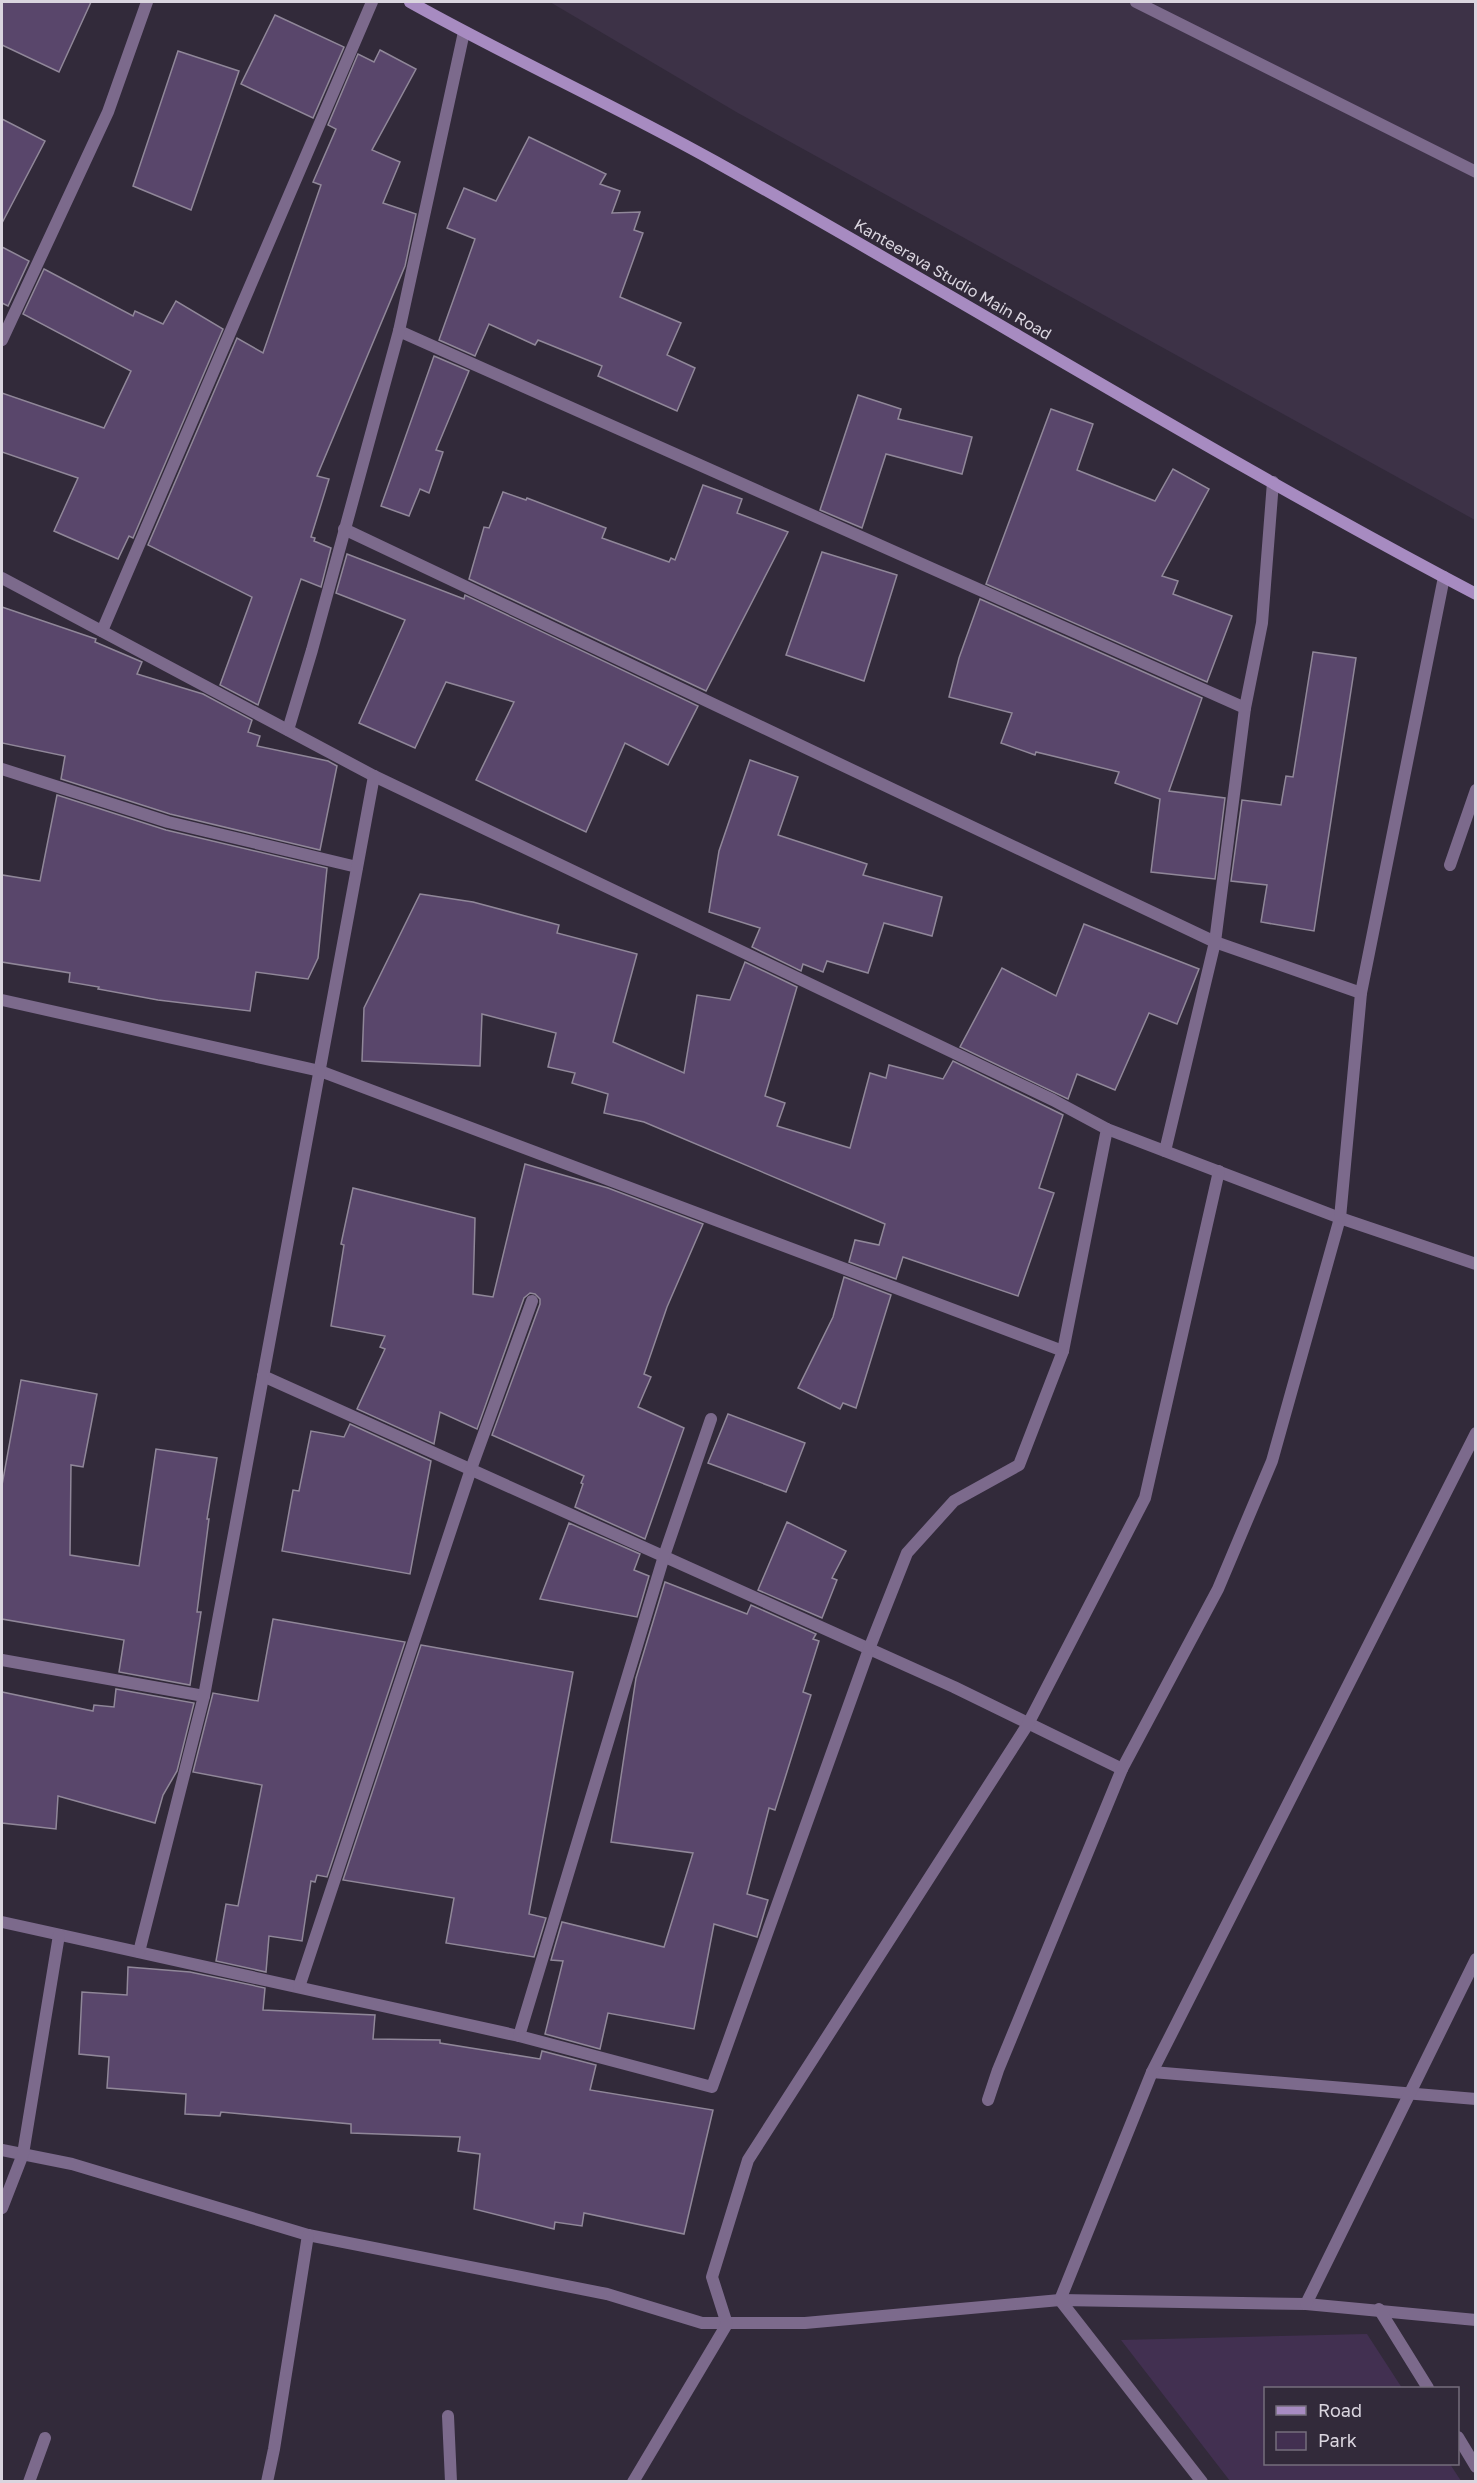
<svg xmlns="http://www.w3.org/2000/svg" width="1477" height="2483" font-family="'Golos Text',sans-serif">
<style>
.built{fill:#3d3247}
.green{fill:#423051}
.building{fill:#59466b;stroke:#908799;stroke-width:1.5}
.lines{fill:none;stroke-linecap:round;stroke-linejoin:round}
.service{stroke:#7c6a8c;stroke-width:12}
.minor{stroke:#7c6a8c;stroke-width:12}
.secondary{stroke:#a78bc1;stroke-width:12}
.labels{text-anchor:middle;stroke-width:4.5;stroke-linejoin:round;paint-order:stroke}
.street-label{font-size:16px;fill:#dad5df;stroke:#322a3a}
</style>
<rect width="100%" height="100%" fill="#322a3a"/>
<!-- built -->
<polygon class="built" points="550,2 1475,2 1475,520 738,113"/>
<!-- green -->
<polygon class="green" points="1367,2334 1402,2388 1266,2388 1266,2464 1450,2464 1461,2481 1230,2481 1121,2340"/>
<!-- building -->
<g class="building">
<polygon points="2,2 91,2 59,72 2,45"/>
<polygon points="275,15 344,47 313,118 241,84"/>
<polygon points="380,50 416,69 372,150 400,162 383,203 416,214 405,266 317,476 329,479 311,537 315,538 314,541 331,548 321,587 301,579 258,705 220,685 252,597 148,545 237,338 263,353 321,185 313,182 336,129 328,125 358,54 374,62"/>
<polygon points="178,51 239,71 191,210 133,186"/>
<polygon points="2,119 45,141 2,223"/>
<polygon points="529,137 606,174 600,184 620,191 612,213 640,212 634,230 643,233 620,297 681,323 667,355 695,368 677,411 598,376 602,366 538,340 535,345 489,324 475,356 439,340 475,239 447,228 464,188 496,201"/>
<polygon points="2,247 29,261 8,306 2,303"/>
<polygon points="44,269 133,316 135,311 163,324 176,301 223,329 133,538 129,536 118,559 54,531 78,478 2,452 2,393 104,428 131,371 23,314"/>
<polygon points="434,356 469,371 436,450 443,452 429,493 420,489 409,516 381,506"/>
<polygon points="858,395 901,409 898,419 972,437 962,474 886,454 862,528 820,510"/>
<polygon points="1051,409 1093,424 1077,470 1155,501 1173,469 1209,489 1162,576 1178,581 1173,594 1232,616 1207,682 986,584"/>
<polygon points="703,485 742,499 737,513 788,532 706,691 469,579 484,527 489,528 503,492 526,500 527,498 606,528 602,538 669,562 671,558 675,560"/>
<polygon points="822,552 897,575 864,681 786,655"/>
<polygon points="347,554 464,599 465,595 698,706 668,765 625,743 586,832 476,780 514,702 446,682 415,748 359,723 405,620 336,593"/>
<polygon points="980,599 1202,698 1169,791 1225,798 1215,879 1151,872 1160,799 1115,783 1119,772 1036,752 1035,755 1001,743 1012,713 949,697 959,658"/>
<polygon points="2,607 96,639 95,642 142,662 137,674 203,694 252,720 248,732 260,736 257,746 328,761 337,766 320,850 170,814 61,779 65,756 2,743"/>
<polygon points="1313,652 1356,658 1314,931 1261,922 1267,885 1231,881 1242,800 1281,805 1286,776 1293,777"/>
<polygon points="750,760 798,777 778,835 867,864 863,875 942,897 932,936 884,923 868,973 827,961 823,972 803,964 801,971 752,947 760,928 709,912 719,851"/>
<polygon points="57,795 166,830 327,868 318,958 308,979 256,972 250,1011 158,1000 98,989 99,987 69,982 70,973 2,962 2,875 40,881"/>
<polygon points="420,894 473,902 559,925 557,933 637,954 613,1042 684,1073 697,995 730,1000 745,962 797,987 765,1096 785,1103 777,1126 850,1148 870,1073 886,1078 889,1065 943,1079 953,1061 1063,1115 1039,1188 1054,1193 1018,1296 903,1257 896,1279 849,1262 855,1240 879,1245 885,1224 644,1122 604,1113 608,1094 572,1083 575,1073 548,1067 556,1033 482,1014 480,1066 362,1061 364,1008"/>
<polygon points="1084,924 1199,969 1177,1024 1149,1013 1115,1090 1077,1074 1068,1099 960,1047 1002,968 1056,996"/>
<polygon points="525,1164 608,1188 703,1224 667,1307 644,1374 651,1377 638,1407 684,1428 645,1539 575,1507 583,1484 581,1483 584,1476 492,1435 540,1304 540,1299 535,1294 530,1293 524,1298 477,1429 440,1412 434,1444 357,1409 385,1349 380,1347 385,1336 331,1326 344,1245 341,1244 353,1188 475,1218 473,1294 493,1297"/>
<polygon points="844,1277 891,1295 856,1408 843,1403 840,1409 798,1388 833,1317"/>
<polygon points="21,1380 97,1394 83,1467 71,1465 70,1555 139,1566 156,1449 217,1458 207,1519 209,1519 197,1612 201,1612 190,1685 119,1672 124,1640 2,1619 2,1485"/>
<polygon points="728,1414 805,1443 786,1492 708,1463"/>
<polygon points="350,1424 431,1461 410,1574 282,1551 293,1490 299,1491 311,1431 344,1437"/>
<polygon points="787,1522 846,1551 832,1578 837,1580 822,1618 758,1590"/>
<polygon points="569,1523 640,1554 634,1570 649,1576 637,1617 540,1599"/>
<polygon points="665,1582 747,1614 751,1605 816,1634 813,1639 819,1641 803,1692 811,1695 775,1810 769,1808 747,1894 768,1900 757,1937 714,1924 694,2029 608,2013 600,2049 545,2034 563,1961 551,1960 562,1922 664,1947 693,1853 611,1842 636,1678"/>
<polygon points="273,1619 405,1642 327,1877 317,1875 315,1882 311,1881 302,1941 269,1936 266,1972 216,1961 226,1904 238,1906 262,1785 193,1772 213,1693 258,1701"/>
<polygon points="421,1645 573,1672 529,1914 546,1918 534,1957 446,1943 454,1898 343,1880"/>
<polygon points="116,1689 194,1703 177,1771 163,1795 155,1823 58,1796 56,1829 2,1823 2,1692 93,1711 94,1705 114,1707"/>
<polygon points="128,1967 190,1972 265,1988 263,2010 375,2015 373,2039 440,2040 440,2043 540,2059 542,2051 596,2065 590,2090 713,2110 684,2234 584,2213 582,2226 555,2222 554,2229 474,2209 480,2154 458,2151 460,2137 351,2133 351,2124 221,2112 220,2116 185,2114 186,2094 107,2088 109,2057 79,2054 82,1992 127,1995"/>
</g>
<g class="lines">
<!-- service -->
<polyline class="service" points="1450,865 1476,790"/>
<!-- minor -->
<g class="minor">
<polyline points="1136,2 1476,172"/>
<polyline points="399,331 1245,708"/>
<polyline points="2,340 108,112 147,2"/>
<polyline points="344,529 1215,942 1361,993"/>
<polyline points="2,578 374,776 1053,1100 1107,1129 1340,1218 1476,1264"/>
<polyline points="102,631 372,2"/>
<polyline points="288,730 312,650 399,331 464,32"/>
<polyline points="2,769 168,822 357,867"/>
<polyline points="2,1000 320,1071 1063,1351"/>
<polyline points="1165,1151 1215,942 1245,708 1262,623 1273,482"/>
<polyline points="263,1376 954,1687 1122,1769"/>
<polyline points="2,1660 204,1696"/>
<polyline points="2,1922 519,2036 712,2087 869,1649 907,1553 954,1501 1019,1465 1063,1351 1107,1129"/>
<polyline points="139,1952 204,1696 374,776"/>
<polyline points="299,1987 471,1469 532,1301"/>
<polyline points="519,2036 664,1556 711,1419"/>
<polyline points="1152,2072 1476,2099"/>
<polyline points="988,2100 998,2070 1122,1769 1218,1589 1272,1461 1340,1218 1361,993 1444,577"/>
<polyline points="2,2150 72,2164 308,2235 607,2294 702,2323 805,2323 1060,2300 1306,2304 1476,2320"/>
<polyline points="2,2208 23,2154 59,1935"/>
<polyline points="1306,2304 1476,1959"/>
<polyline points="1379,2309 1428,2388"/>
<polyline points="448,2416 451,2482"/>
<polyline points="1458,2437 1476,2467"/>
<polyline points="29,2482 45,2438"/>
<polyline points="267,2482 274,2449 308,2235"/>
<polyline points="633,2482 727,2324 712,2277 748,2160 1028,1724 1145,1498 1219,1171"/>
<polyline points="1202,2482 1060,2300 1152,2072 1476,1433"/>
</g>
<!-- secondary -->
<path class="secondary" d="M410,2C510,58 614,105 714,161C969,303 1217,458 1476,594"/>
</g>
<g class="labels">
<!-- street labels -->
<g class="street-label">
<text transform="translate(953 279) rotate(30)" y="6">Kanteerava Studio Main Road</text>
</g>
</g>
<!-- border -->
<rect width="1477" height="2483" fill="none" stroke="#dad5df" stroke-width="6"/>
<!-- legend -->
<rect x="1264" y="2387" width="195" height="78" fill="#322a3a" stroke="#756e7c" stroke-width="1.5"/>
<rect x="1276" y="2406" width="30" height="9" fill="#a78bc1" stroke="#756e7c" stroke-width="1.5"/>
<text x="1318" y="2417" font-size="18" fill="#dad5df">Road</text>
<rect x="1276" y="2432" width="30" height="18" fill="#423051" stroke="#756e7c" stroke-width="1.5"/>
<text x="1318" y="2447" font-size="18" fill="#dad5df">Park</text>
</svg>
